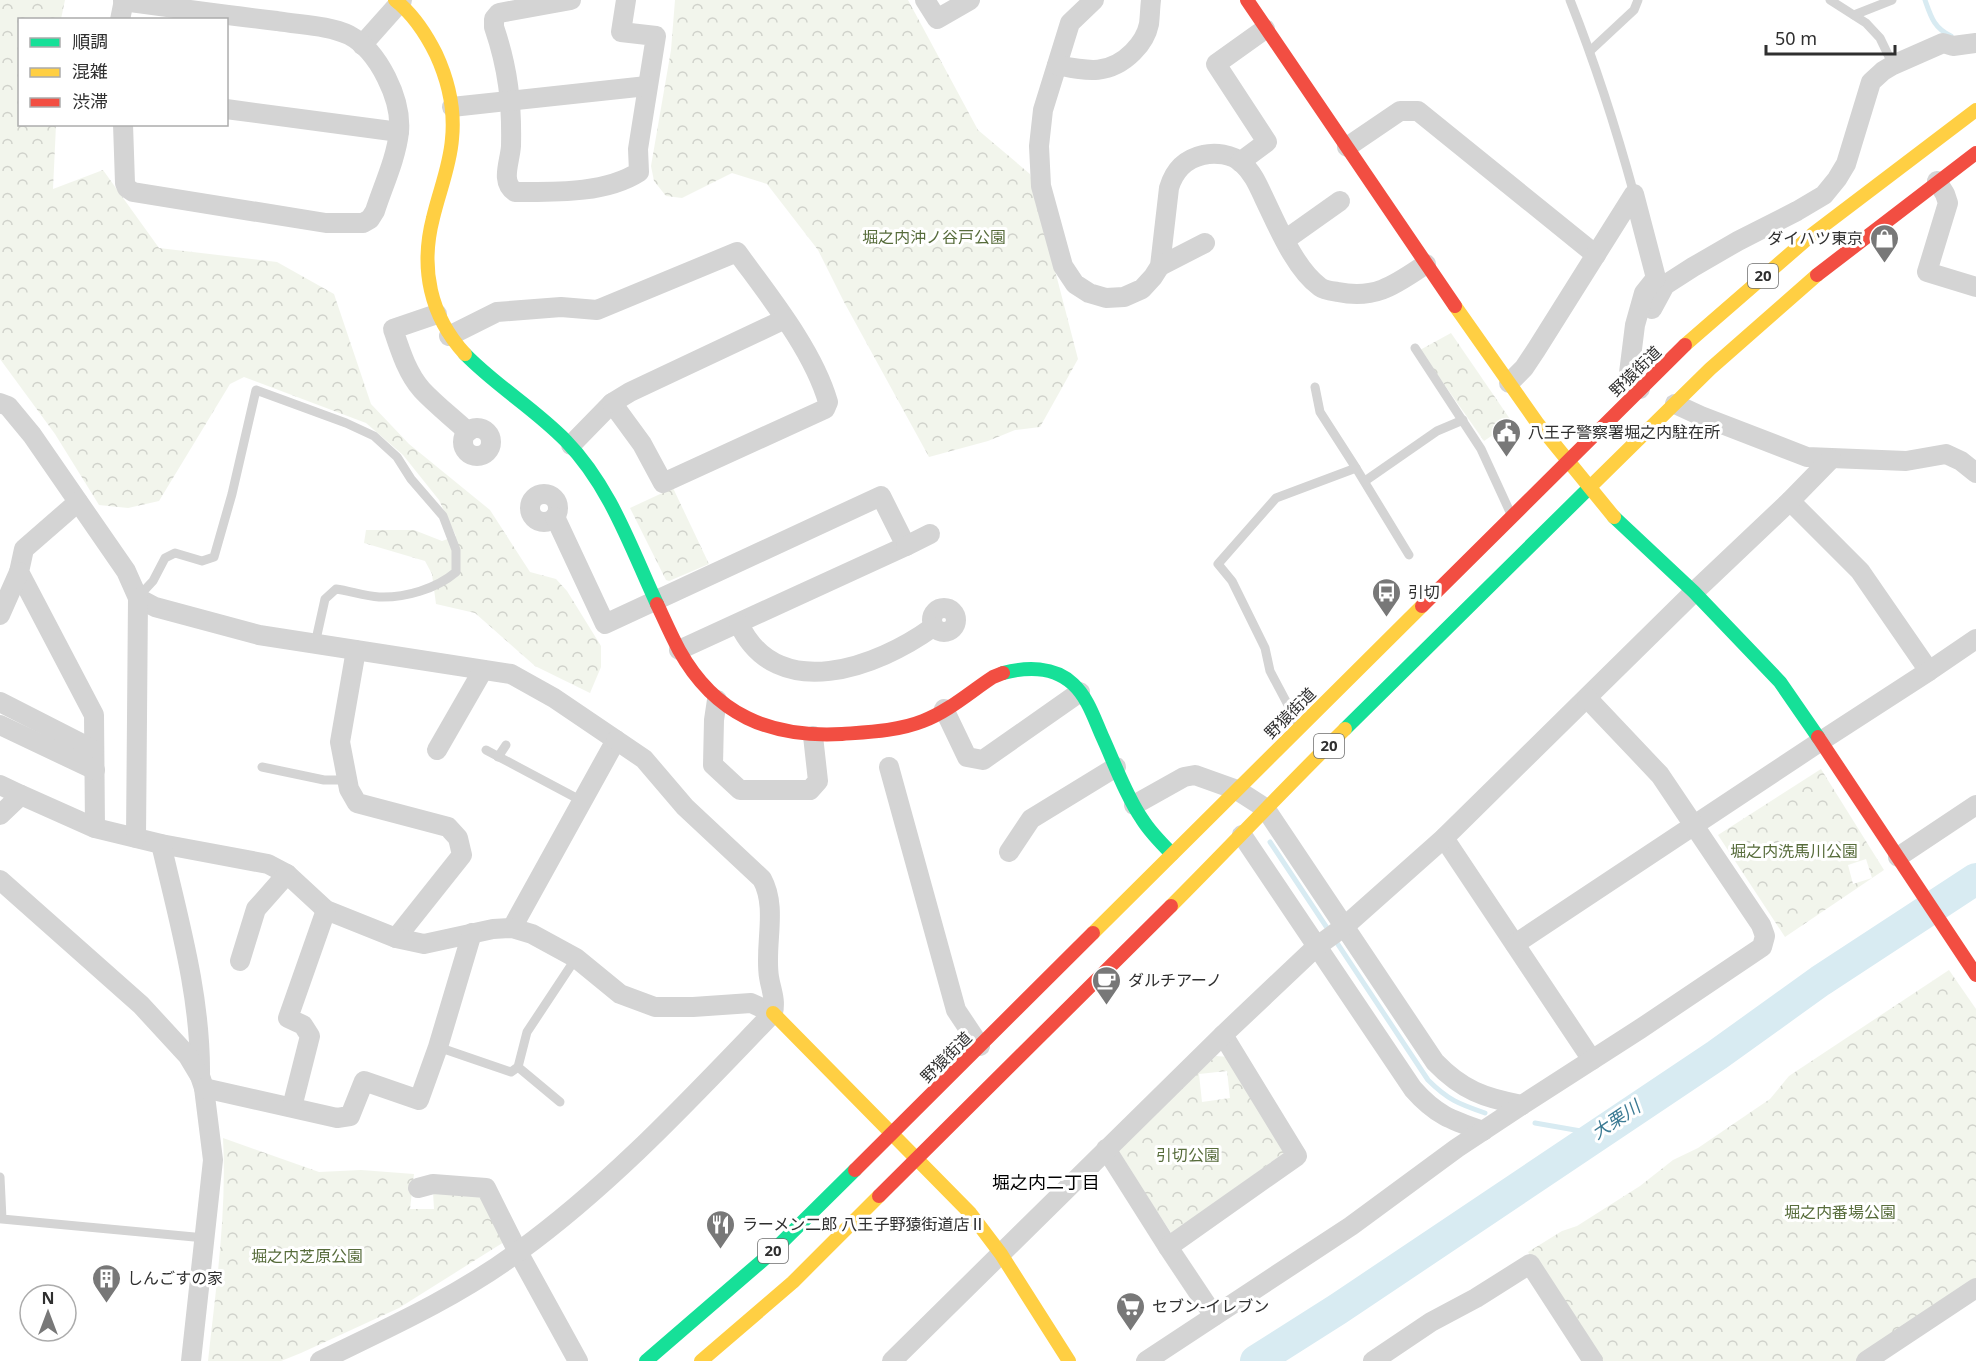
<svg xmlns="http://www.w3.org/2000/svg" width="1976" height="1361" font-family="'Noto Sans','Noto Sans JP',sans-serif">
<style>
.forest{fill:url(#forest-crowns);fill-rule:evenodd}
.lines{fill:none;stroke-linecap:round;stroke-linejoin:round}
.stream{stroke:#d8ebf2;stroke-width:5}
.river{stroke:#d8ebf2;stroke-width:32}
.lane{stroke:#d4d4d4;stroke-width:9}
.street{stroke:#d4d4d4;stroke-width:20}
.fast{stroke:#16e098;stroke-width:14}
.slow{stroke:#ffcf43;stroke-width:14}
.jam{stroke:#f24e42;stroke-width:14}
.labels{text-anchor:middle;stroke-width:6;stroke-linejoin:round;paint-order:stroke}
.shield{fill:#fff;stroke:#6d6d6d;stroke-width:1.5}
.shield-label{font-size:15px;font-weight:bold;fill:#2f2f2f}
.park-label{font-size:16px;fill:#576c3b;stroke:#fff}
.poi-label{font-size:16px;fill:#2f2f2f;stroke:#fff;text-anchor:start}
.street-label{font-size:16px;fill:#2f2f2f;stroke:#fff}
.water-label{font-size:18px;font-style:italic;fill:#3b7a93;stroke:#fff}
.neighbourhood-label{font-size:18px;fill:#000;stroke:#fff}
</style>
<defs>
<pattern id="forest-crowns" width="20" height="18" patternUnits="userSpaceOnUse" patternTransform="scale(1.5)"><rect width="20" height="18" fill="#f2f5ec"/><path d="M2 6a3 3 0 1 1 6 0M12 15a3 3 0 1 1 6 0" fill="none" stroke="#d0d2cb"/></pattern>
</defs>
<rect width="100%" height="100%" fill="#fff"/>
<!-- forest -->
<g class="forest">
<polygon points="0,0 65,0 61,19 20,20 20,124 56,125 53,189 103,170 159,248 277,262 334,294 371,404 409,444 490,510 530,572 556,579 567,591 601,646 601,667 590,693 535,666 475,613 436,604 432,574 425,561 364,543 366,530 414,530 442,541 456,536 439,500 403,455 366,423 244,377 230,384 159,501 128,508 99,505 55,434 0,359"/>
<polygon points="675,0 908,0 978,130 1030,174 1078,359 1040,427 1015,430 988,441 929,457 844,302 818,250 767,184 732,173 682,198 666,196 654,181 651,166 671,50"/>
<polygon points="1451,333 1512,422 1484,441 1420,350"/>
<polygon points="673,488 709,564 669,581 666,580 630,508"/>
<path d="M1821,769L1884,870L1785,937L1718,835ZM1866,859L1872,878L1853,884L1848,865Z"/>
<polygon points="1949,970 1976,1009 1976,1282 1856,1361 1600,1361 1528,1252 1562,1231 1577,1226 1640,1186 1673,1160 1698,1148 1770,1099 1789,1076 1798,1070"/>
<path d="M1216,1056L1229,1057L1285,1152L1172,1234L1115,1149ZM1227,1071L1230,1098L1202,1102L1199,1074Z"/>
<path d="M223,1138L319,1172L361,1170L414,1174L410,1209H434L433,1192L481,1196L504,1242L399,1308L301,1353L281,1361H208C216,1287 227,1213 223,1138Z"/>
</g>
<g class="lines">
<!-- stream -->
<g class="stream">
<path d="M1925,0C1931,17 1934,28 1951,36"/>
<path d="M1270,842L1428,1080C1448,1100 1459,1104 1485,1113"/>
<polyline points="1535,1123 1598,1134"/>
</g>
<!-- river -->
<polyline class="river" points="1256,1361 1338,1309 1717,1055 1820,981 1976,879"/>
<!-- lane -->
<g class="lane">
<path d="M1570,0C1595,63 1616,128 1634,194"/>
<polyline points="1830,0 1866,23 1880,38 1893,65"/>
<polyline points="1854,15 1892,0"/>
<polyline points="1590,51 1634,10 1638,0"/>
<polyline points="1415,348 1481,449 1510,512"/>
<polyline points="1356,468 1409,555"/>
<polyline points="1365,481 1437,431 1463,420"/>
<path d="M138,597L153,581L165,558L175,553L202,561L214,557L232,494L256,390L346,423L374,436L397,457L411,479L443,516L456,550V572C436,589 405,598 379,597C365,596 350,591 336,589L325,599L315,644"/>
<polyline points="1297,722 1270,671 1265,648 1232,581 1218,564 1276,498 1356,468 1320,412 1315,387"/>
<polyline points="486,750 582,801"/>
<polyline points="498,757 506,745"/>
<polyline points="262,767 324,780 347,780"/>
<polyline points="438,1047 511,1072 518,1067 527,1032 576,958"/>
<polyline points="518,1067 560,1102"/>
<polyline points="0,1177 2,1219 205,1238"/>
</g>
<!-- street -->
<g class="street">
<path d="M571,0L499,13L494,19V27C508,68 512,103 511,146C510,162 500,182 515,192C553,192 605,194 639,172L638,149L656,36L621,32L626,0"/>
<polyline points="925,0 937,19 970,0"/>
<path d="M1094,0L1070,23L1043,110L1039,146L1041,186L1063,266L1075,284L1089,293L1106,298L1124,297L1142,289L1153,277L1160,266L1169,188C1174,171 1185,159 1203,155C1215,152 1232,154 1242,163C1253,173 1258,185 1264,198C1277,225 1295,269 1320,287C1324,290 1332,291 1338,292C1376,300 1396,284 1426,264"/>
<polyline points="120,20 124,0"/>
<polyline points="362,45 402,0"/>
<path d="M1057,65C1087,71 1109,76 1133,52C1140,45 1147,34 1149,24C1150,16 1150,8 1151,0"/>
<polyline points="452,107 647,86"/>
<polyline points="226,109 399,132"/>
<path d="M123,124L125,183L127,188L133,192L326,223H363L370,219L375,211C383,186 396,159 399,132C402,100 379,51 349,35C328,25 300,25 277,21C226,15 175,8 123,1"/>
<polyline points="1347,147 1400,111 1418,111 1596,255"/>
<polyline points="1240,162 1267,142 1216,64 1265,29"/>
<polyline points="1937,181 1945,194 1948,203 1927,272 1976,287"/>
<polyline points="1285,240 1340,201"/>
<polyline points="1160,266 1205,243"/>
<polyline points="1652,309 1665,285 1693,267 1738,241 1797,211 1824,195 1837,179 1846,164 1871,82 1883,71 1893,65 1943,43 1953,46 1976,43"/>
<path d="M437,314L393,329C400,350 407,373 422,390C436,405 453,418 468,432"/>
<path d="M449,336L497,312L561,307L597,310L737,252C769,296 813,350 828,402L825,409L663,483L642,444L612,403L571,445"/>
<polyline points="1509,383 1524,368 1536,350 1634,194 1656,278 1644,293 1635,325 1629,373 1640,389"/>
<polyline points="0,403 8,406 32,435 126,571 138,598 155,607 259,635 511,674 554,698 616,740 512,928"/>
<polyline points="612,403 630,392 785,319"/>
<polyline points="1675,404 1701,416 1807,457 1906,461 1946,454 1961,461 1976,473"/>
<circle cx="477" cy="442" r="14"/>
<circle cx="544" cy="508" r="14"/>
<polyline points="1790,501 1860,571 1929,671"/>
<polyline points="78,502 24,549 19,572 94,715 95,828"/>
<polyline points="555,517 605,624 881,496 906,546 679,650"/>
<polyline points="906,546 930,534"/>
<circle cx="944" cy="620" r="12"/>
<polyline points="0,615 19,572"/>
<path d="M739,624C777,705 878,667 933,627"/>
<polyline points="356,650 340,742 349,789 357,803 448,827 458,838 462,855 396,938"/>
<polyline points="717,700 714,720 713,765 740,790 810,790 818,781 813,736"/>
<polyline points="0,702 94,750"/>
<polyline points="944,709 967,757 983,760 1080,692"/>
<polyline points="0,725 95,770"/>
<polyline points="437,750 483,670"/>
<polyline points="889,767 956,1010 980,1046"/>
<polyline points="0,785 21,795"/>
<path d="M1134,805L1184,777L1195,775L1237,790L1265,808L1435,1062C1462,1090 1484,1098 1522,1105"/>
<polyline points="0,815 21,795 95,828 161,844 268,864 287,874 326,910 396,938 424,944 493,929 512,928 532,934 576,958 620,994 655,1007 693,1007 751,1003 773,1013"/>
<path d="M1242,835L1413,1089C1436,1115 1451,1120 1483,1131"/>
<polyline points="136,838 138,598"/>
<polyline points="1444,838 1592,1060"/>
<path d="M161,844C179,921 201,997 200,1076"/>
<polyline points="1009,852 1031,819 1116,767"/>
<polyline points="1898,857 1976,805"/>
<polyline points="0,880 141,1005 188,1056 200,1076 204,1088 213,1160 191,1361"/>
<polyline points="1515,944 1821,741 1929,671 1976,639"/>
<polyline points="240,961 256,909 287,874"/>
<polyline points="204,1088 337,1118 350,1116 364,1081 419,1100 438,1047 472,933"/>
<polyline points="292,1107 310,1036 303,1025 288,1018 326,910"/>
<polyline points="1106,1149 1168,1247 1214,1316"/>
<polyline points="418,1188 433,1184 486,1188 518,1252 578,1361"/>
<polyline points="1168,1247 1297,1156 1223,1035"/>
<path d="M320,1361C388,1328 457,1297 518,1252C613,1183 692,1097 773,1013C776,999 771,990 769,977C764,945 778,908 762,879L685,807L644,759L616,740"/>
<polyline points="892,1361 1223,1035 1316,947 1345,926 1444,838 1694,592 1790,501 1831,459"/>
<polyline points="1146,1361 1351,1226 1457,1148 1522,1105 1640,1029 1762,947 1765,936 1761,925 1660,775 1587,698"/>
<polyline points="1373,1361 1431,1322 1476,1298 1530,1264 1593,1361"/>
<polyline points="1866,1361 1976,1288"/>
</g>
<!-- fast -->
<g class="fast">
<path d="M465,354C496,386 535,409 566,441C610,486 631,548 657,604"/>
<polyline points="1614,517 1694,592 1780,682 1818,737"/>
<path d="M1003,673C1026,667 1054,666 1073,684C1088,698 1094,718 1102,736C1114,762 1126,796 1142,819C1150,832 1161,843 1172,854"/>
<polyline points="1345,729 1590,487"/>
<polyline points="646,1361 770,1254 855,1170"/>
</g>
<!-- slow -->
<g class="slow">
<path d="M395,0C413,14 426,34 436,54C448,80 455,110 452,139C450,166 439,192 433,218C420,268 430,316 465,354"/>
<polyline points="1455,306 1538,424 1614,517"/>
<polyline points="1685,345 1814,233 1976,110"/>
<polyline points="1590,487 1710,369 1817,275"/>
<path d="M1171,906C1229,848 1286,787 1345,729"/>
<polyline points="1093,933 1422,606"/>
<polyline points="773,1013 970,1213 1001,1254 1069,1361"/>
<polyline points="701,1361 793,1282 879,1196"/>
</g>
<!-- jam -->
<g class="jam">
<polyline points="1247,0 1455,306"/>
<polyline points="1817,275 1976,153"/>
<path d="M657,604C664,619 671,635 679,650C715,715 770,738 842,734C869,732 898,731 923,721C949,711 970,692 993,677L1003,673"/>
<polyline points="1422,606 1685,345"/>
<polyline points="1818,737 1976,975"/>
<polyline points="855,1170 1093,933"/>
<polyline points="879,1196 1171,906"/>
</g>
</g>
<!-- icons -->
<defs>
<symbol id="shop-pin" viewBox="-11 -11 22 30"><path d="M0 17L-7.5 6A9.5 9.5 0 1 1 7.5 6Z" fill="#787878" stroke="#fff"/><path d="M-5-2.5h2.3a2.7 3.5 0 0 1 5.4 0H5L5.5 6h-11ZM-1.5-2.5h3a1.5 2.3 0 0 0-3 0Z" fill="#fff"/></symbol>
<symbol id="civic-pin" viewBox="-11 -11 22 30"><path d="M0 17L-7.5 6A9.5 9.5 0 1 1 7.5 6Z" fill="#787878" stroke="#fff"/><path d="M-.6-6.5H3V-4.5H.6V-3L4-1V1h2V6H-6V1h2V-1L-.6-3ZM-1.2 2.5V6h2.4V2.5Z" fill="#fff"/></symbol>
<symbol id="bus-pin" viewBox="-11 -11 22 30"><path d="M0 17L-7.5 6A9.5 9.5 0 1 1 7.5 6Z" fill="#787878" stroke="#fff"/><path d="M-5-6H5V4H4V6H2V4H-2V6H-4V4H-5ZM-3.5-4V0h7V-4ZM-3.5 1.2v1.5H-2V1.2ZM2 1.2v1.5H3.5V1.2Z" fill="#fff"/></symbol>
<symbol id="cafe-pin" viewBox="-11 -11 22 30"><path d="M0 17L-7.5 6A9.5 9.5 0 1 1 7.5 6Z" fill="#787878" stroke="#fff"/><path d="M-5.5-4.5H6V0H3Q3 3.5 0 3.5H-2.5Q-5.5 3.5-5.5 0ZM3-3.2v2h1.7v-2ZM-6 4.5H4V6H-6Z" fill="#fff"/></symbol>
<symbol id="restaurant-pin" viewBox="-11 -11 22 30"><path d="M0 17L-7.5 6A9.5 9.5 0 1 1 7.5 6Z" fill="#787878" stroke="#fff"/><path d="M-5-6h1v4h1v-4h1v4h1v-4h1v5L-1.5 .5V6h-2V.5L-5-1ZM5-6V6H3V1.5H1.5Q1.5-4 5-6Z" fill="#fff"/></symbol>
<symbol id="building-pin" viewBox="-11 -11 22 30"><path d="M0 17L-7.5 6A9.5 9.5 0 1 1 7.5 6Z" fill="#787878" stroke="#fff"/><path d="M-4-6H4V6H1V3H-1V6H-4ZM-2.5-4.3h1.7v1.8h-1.7ZM.8-4.3h1.7v1.8H.8ZM-2.5-1h1.7V.8h-1.7ZM.8-1h1.7V.8H.8Z" fill="#fff"/></symbol>
<symbol id="supermarket-pin" viewBox="-11 -11 22 30"><path d="M0 17L-7.5 6A9.5 9.5 0 1 1 7.5 6Z" fill="#787878" stroke="#fff"/><path d="M-6-5.5h2.5l.6 2H6L4.5 2H-2.5L-4.4-4H-6ZM-1.5 3.2a1.3 1.3 0 1 0 .1 0ZM3 3.2a1.3 1.3 0 1 0 .1 0Z" fill="#fff"/></symbol>
</defs>
<g fill-rule="evenodd">
<use href="#shop-pin" x="1868" y="222" width="33" height="45"/>
<use href="#civic-pin" x="1490" y="416" width="33" height="45"/>
<use href="#bus-pin" x="1370" y="576" width="33" height="45"/>
<use href="#cafe-pin" x="1090" y="964" width="33" height="45"/>
<use href="#restaurant-pin" x="704" y="1208" width="33" height="45"/>
<use href="#building-pin" x="90" y="1262" width="33" height="45"/>
<use href="#supermarket-pin" x="1114" y="1290" width="33" height="45"/>
</g>
<g class="labels">
<!-- shield labels -->
<g class="shield">
<rect x="1748" y="264" width="30" height="24" rx="4.5"/>
<rect x="1314" y="734" width="30" height="24" rx="4.5"/>
<rect x="758" y="1239" width="30" height="24" rx="4.5"/>
</g>
<g class="shield-label">
<text x="1763" y="281">20</text>
<text x="1329" y="751">20</text>
<text x="773" y="1256">20</text>
</g>
<!-- park labels -->
<g class="park-label">
<text x="934" y="243">堀之内沖ノ谷戸公園</text>
<text x="1794" y="857">堀之内洗馬川公園</text>
<text x="1188" y="1161">引切公園</text>
<text x="1840" y="1218">堀之内番場公園</text>
<text x="307" y="1262">堀之内芝原公園</text>
</g>
<!-- poi labels -->
<g class="poi-label">
<text x="1863" y="244" text-anchor="end">ダイハツ東京</text>
<text x="1528" y="438">八王子警察署堀之内駐在所</text>
<text x="1408" y="598">引切</text>
<text x="1128" y="986">ダルチアーノ</text>
<text x="742" y="1230">ラーメン二郎 八王子野猿街道店Ⅱ</text>
<text x="127" y="1284">しんごすの家</text>
<text x="1152" y="1312">セブン-イレブン</text>
</g>
<!-- street labels -->
<g class="street-label">
<text transform="translate(1635 371) rotate(-44)" y="6">野猿街道</text>
<text transform="translate(1290 713) rotate(-45)" y="6">野猿街道</text>
<text transform="translate(946 1057) rotate(-45)" y="6">野猿街道</text>
</g>
<!-- water labels -->
<g class="water-label">
<text transform="translate(1616 1120) rotate(-34)" y="6">大栗川</text>
</g>
<!-- neighbourhood labels -->
<g class="neighbourhood-label">
<text x="1046" y="1189">堀之内二丁目</text>
</g>
</g>
<!-- legend -->
<rect x="18" y="18" width="210" height="108" fill="#ffffff" stroke="#acacac" stroke-width="1.5"/>
<rect x="30" y="38" width="30" height="9" fill="#16e098" stroke="#acacac" stroke-width="1.5"/>
<text x="72" y="48" font-size="18" fill="#2f2f2f">順調</text>
<rect x="30" y="68" width="30" height="9" fill="#ffcf43" stroke="#acacac" stroke-width="1.5"/>
<text x="72" y="78" font-size="18" fill="#2f2f2f">混雑</text>
<rect x="30" y="98" width="30" height="9" fill="#f24e42" stroke="#acacac" stroke-width="1.5"/>
<text x="72" y="108" font-size="18" fill="#2f2f2f">渋滞</text>
<!-- north arrow -->
<g transform="translate(48 1313)"><circle r="28" fill="#ffffff" stroke="#acacac" stroke-width="1.5"/>
<path d="M0-4.5L10 22L0 15L-10 22Z" fill="#787878"/>
<text y="-9" font-size="16" font-weight="bold" text-anchor="middle" fill="#2f2f2f">N</text>
</g>
<!-- scale -->
<path d="M1766 45v9h129v-9" fill="none" stroke="#2f2f2f" stroke-width="3"/>
<text x="1775" y="45" font-size="18" fill="#2f2f2f" stroke="#ffffff" stroke-width="4.5" paint-order="stroke">50 m</text>
</svg>
